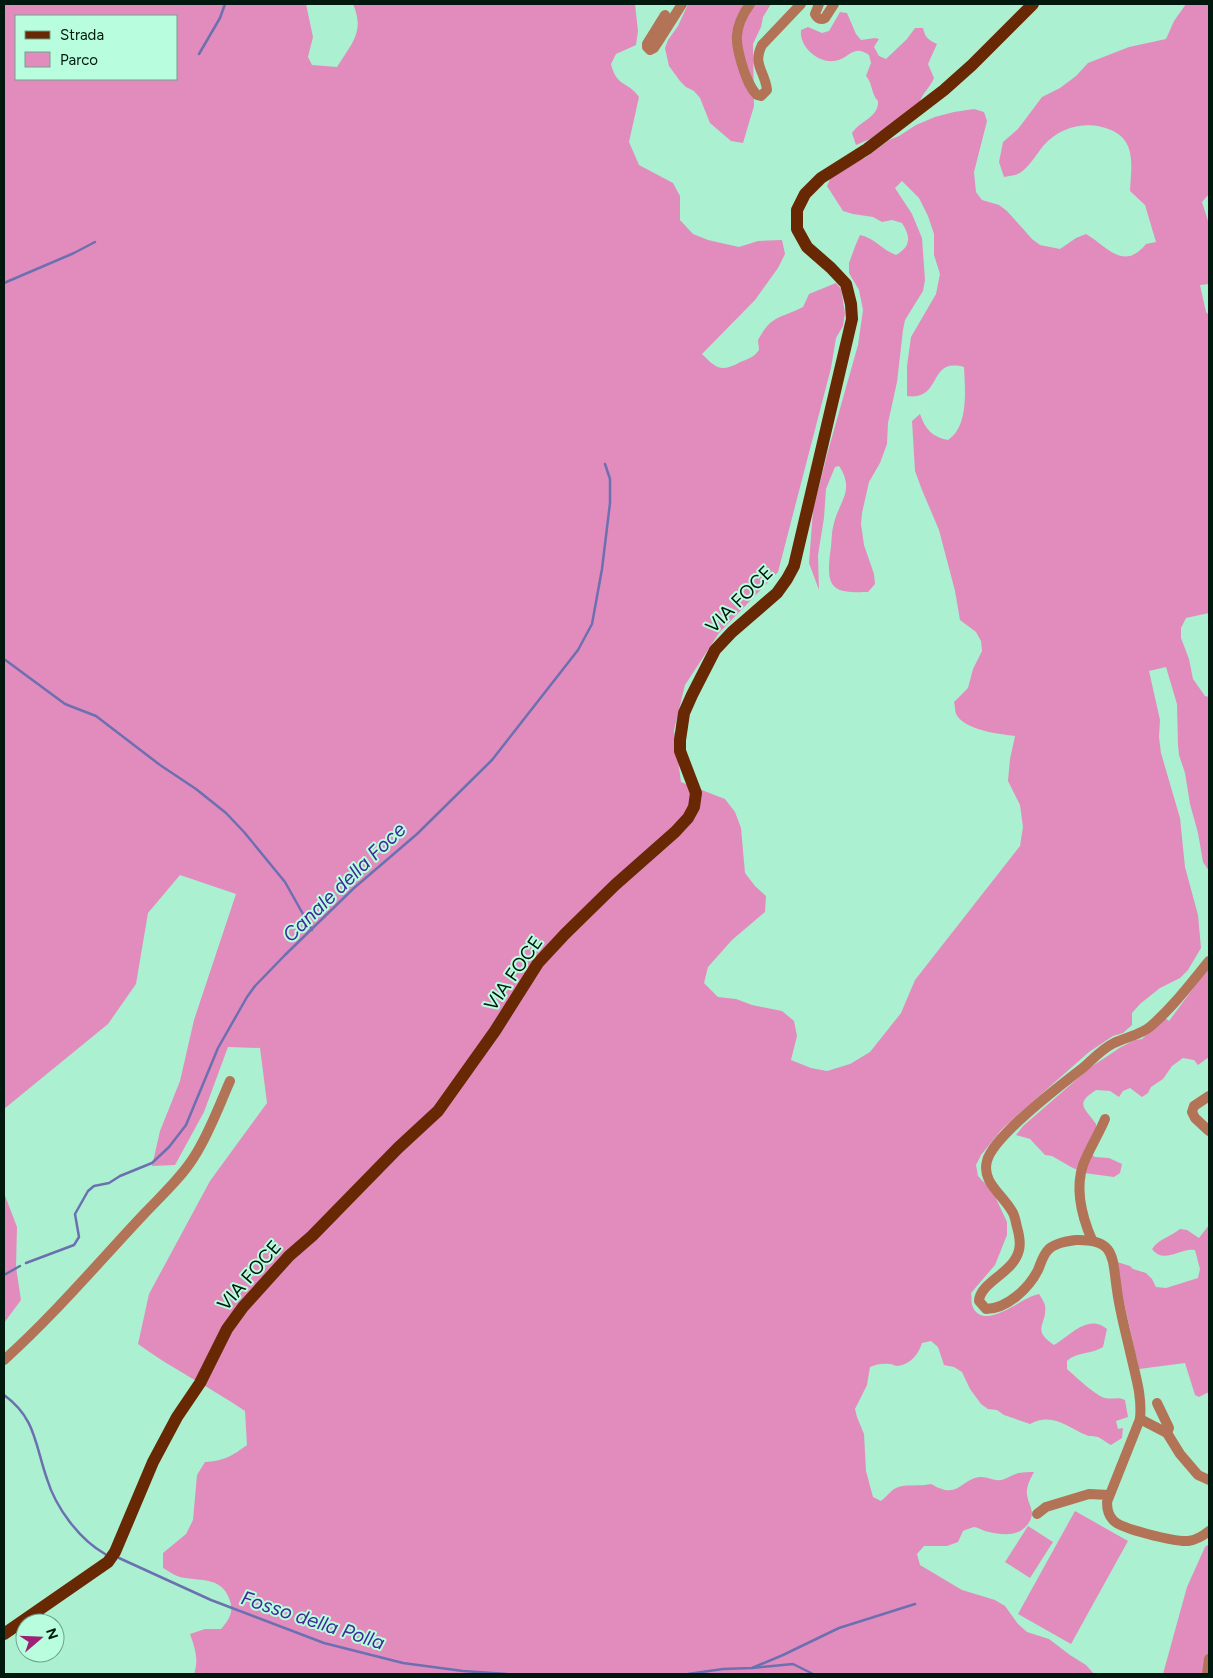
<svg xmlns="http://www.w3.org/2000/svg" width="1213" height="1678" font-family="Figtree,sans-serif">
<style>
.green{fill:#e28cbe;fill-rule:evenodd}
.lines{fill:none;stroke-linecap:round;stroke-linejoin:round}
.stream{stroke:#6c70b0;stroke-width:2.5}
.minor{stroke:#b27357;stroke-width:10}
.major{stroke:#672803;stroke-width:12}
.labels{text-anchor:middle;stroke-width:4;stroke-linejoin:round;paint-order:stroke}
.street-label{font-size:19px;fill:#00180d;stroke:#b8fede}
.water-label{font-size:20px;font-style:italic;fill:#412a98;stroke:#b8fede}
</style>
<rect width="100%" height="100%" fill="#abf0d1"/>
<!-- green -->
<g class="green">
<path d="M4,4H306L313,37L308,57L312,65L337,67C352,43 365,32 353,4H635L638,31L636,45L616,54L611,64C617,88 627,80 639,97L629,142L639,165L673,183L680,196V220L693,234L708,240L739,247L758,241L782,240L785,254L778,268L755,300L702,354C711,363 718,372 732,366C736,365 739,362 743,361C750,358 754,357 759,350L758,340C772,314 780,319 803,307L809,294L836,283L841,289L845,313L843,326L836,338L831,368L778,572L719,633L685,685L674,730L681,782L725,799L735,812L741,828L745,873L755,886L766,896L765,912L732,940L708,967L704,983L718,997L736,999L752,1005L782,1011L794,1021L797,1036L791,1060L811,1068L827,1071L850,1064L870,1052L901,1013L915,980L1020,846L1023,827L1020,805L1008,781L1010,759L1015,736C999,734 964,730 956,714C955,711 955,706 954,702L968,688L973,669L982,651L981,641L976,632L960,620L955,591L939,530L922,490L915,471L912,421L920,414C925,429 932,437 948,440C969,426 965,390 964,367C927,357 943,401 907,396V366L911,337L936,294L940,274L934,255V234L928,216L919,198L902,181L895,188L912,214L922,238L925,280L923,291L905,320L903,330L897,382L888,423L887,444L880,463L869,482L862,513L861,524L864,545L874,574L875,584L868,592C833,593 826,589 830,554C832,544 831,533 834,523C840,500 855,490 839,466L835,467L826,489L824,518L818,555L819,590L809,563L813,510L828,451L858,345L863,310L859,290L849,273V263L856,244L860,235C875,238 882,250 896,255C911,246 911,237 902,223L892,220L882,222L873,217L853,214L843,211L827,186L831,177L856,161L865,158L889,140L899,136L916,125L935,117L954,112L974,109L984,112L987,121L974,172L976,192L982,200L999,205L1007,211L1032,239L1040,245L1060,249L1076,238L1086,234C1107,246 1123,272 1146,244L1156,242L1145,205L1130,191C1131,167 1137,141 1111,130C1089,120 1061,126 1044,145C1037,153 1027,172 1015,175C1012,176 1007,176 1004,177L999,162L1003,142L1018,129L1042,97L1060,88L1076,76L1088,63L1129,47L1166,39L1174,21L1186,4H1209V194L1202,202L1209,224V284L1200,285L1206,312L1209,315V613L1186,618L1181,628V638L1189,659L1193,679L1205,696L1209,697V871L1203,862L1198,833L1190,804L1185,773L1179,755L1178,745L1177,704L1166,667L1149,671L1160,720L1159,737L1161,753L1180,818L1185,867L1198,915L1201,948L1188,970L1180,978L1160,988L1140,1004L1132,1013V1025L1123,1033L1113,1036L1089,1052L1002,1129L981,1155L976,1165L978,1176L993,1192L1007,1222V1235L995,1265L971,1293C972,1296 971,1302 972,1305C981,1331 1015,1304 1028,1298C1031,1296 1035,1295 1039,1294C1041,1297 1044,1302 1045,1305C1048,1325 1030,1329 1054,1345C1070,1336 1088,1313 1107,1329L1103,1347C1092,1354 1076,1352 1067,1361V1369C1075,1376 1096,1396 1105,1398C1113,1400 1118,1396 1125,1400L1128,1417L1116,1421L1118,1429L1123,1428L1122,1438L1111,1445C1107,1443 1102,1439 1098,1437C1094,1436 1090,1437 1086,1435C1067,1427 1052,1412 1030,1424L1004,1415L997,1410L988,1409L981,1404L970,1389L962,1372L954,1367L944,1365L938,1347L931,1341L922,1343C919,1354 910,1365 897,1366C895,1366 892,1364 890,1364C882,1363 877,1364 870,1367L867,1385L855,1409L857,1417L864,1434L866,1471L873,1497L881,1501C886,1497 889,1493 894,1489C903,1483 921,1487 931,1484C960,1501 960,1478 981,1477C988,1477 994,1481 1001,1480C1007,1479 1013,1474 1019,1473C1024,1472 1029,1472 1034,1472C1031,1478 1026,1486 1027,1494C1028,1506 1037,1511 1028,1524C1018,1538 1000,1535 985,1531C982,1530 977,1527 974,1527C970,1528 966,1530 963,1531L958,1542L947,1546H924L917,1554L920,1565L962,1590L995,1600L1005,1606L1018,1624L1027,1632L1049,1639L1070,1655L1086,1665L1094,1674H194C199,1660 195,1648 190,1634L205,1629H221C228,1621 234,1613 230,1601C222,1574 198,1583 177,1576C172,1574 167,1570 163,1568V1553L186,1534L193,1520L197,1475L205,1462C224,1461 232,1456 247,1445L245,1411C210,1387 172,1369 138,1344L149,1294L210,1181L267,1103L260,1048L228,1047L204,1112L175,1165L152,1166L160,1131L180,1081L194,1020L236,894L180,875L148,913L136,984L108,1024L4,1109ZM16,16H176V79H16Z"/>
<polygon points="688,4 771,4 763,17 761,27 753,44 754,106 743,143 731,141 710,123 700,98 694,91 686,87 680,81 669,66 665,48 668,40 678,26"/>
<path d="M840,12L847,13L856,34L861,40L875,38L879,39L874,47L879,56L886,59L907,39L915,28H923C925,37 928,40 937,44L928,64L934,78C930,88 922,93 919,104L870,139L856,145L852,133C861,120 879,117 878,101C871,94 873,84 866,76L871,63L869,55C852,43 849,60 834,61C817,63 799,46 801,30L808,27L822,33L829,31Z"/>
<path d="M1209,967V1057L1198,1065L1194,1060L1183,1058L1172,1066L1163,1079L1151,1087L1148,1093L1142,1097L1130,1088L1123,1091L1119,1097L1110,1091L1096,1090C1074,1104 1085,1108 1096,1124V1131L1089,1152L1095,1157L1109,1158L1122,1164L1120,1173L1114,1177L1084,1173L1071,1167L1052,1156L1045,1155L1030,1139L1016,1135L1023,1126L1091,1067L1121,1047L1135,1040L1142,1039L1164,1017L1169,1021Z"/>
<polygon points="4,1193 17,1227 16,1267 21,1300 4,1323"/>
<path d="M1209,1225V1392L1199,1397L1195,1395L1185,1363L1139,1369L1119,1280L1117,1262L1130,1266L1133,1269L1146,1273L1152,1279L1156,1287L1166,1288L1198,1278L1200,1269L1195,1250C1181,1247 1164,1265 1152,1249C1160,1238 1170,1237 1180,1229L1187,1230L1199,1238Z"/>
<polygon points="1075,1511 1128,1541 1071,1644 1018,1614"/>
<polygon points="1028,1526 1053,1542 1030,1578 1005,1562"/>
<polygon points="1209,1544 1209,1674 1163,1674 1187,1587 1205,1547"/>
</g>
<g class="lines">
<!-- stream -->
<g class="stream">
<polyline points="199,54 220,18 225,4"/>
<polyline points="4,283 74,253 95,242"/>
<polyline points="4,659 65,704 96,716 160,765 196,789 226,813 244,832 285,882 312,930"/>
<polyline points="26,1263 74,1245 79,1237 75,1214 88,1191 94,1186 109,1183 120,1176 152,1163 169,1147 186,1125 218,1048 247,997 255,986 285,955 354,888 417,834 492,760 578,650 592,624 602,569 610,503 610,479 605,464"/>
<polyline points="4,1275 20,1266"/>
<path d="M4,1395C36,1418 35,1445 47,1479C56,1508 79,1539 105,1554"/>
<polyline points="119,1558 211,1600 324,1643 403,1663 463,1671 507,1674"/>
<polyline points="752,1668 783,1655 839,1628 915,1604"/>
<polyline points="688,1674 723,1669 752,1668 793,1664 813,1674"/>
</g>
<!-- minor -->
<g class="minor">
<path d="M750,4C732,29 735,44 744,71C748,81 750,88 757,95L761,96L767,90C765,71 752,65 762,45L801,4"/>
<path d="M819,4L815,14C817,19 821,20 825,18L834,4"/>
<polyline points="665,15 647,44 647,47 650,50 654,48 658,42 682,4"/>
<path d="M1209,961C1191,983 1173,1007 1151,1026C1141,1035 1126,1037 1114,1043C1103,1048 1093,1059 1084,1067C1062,1084 993,1136 987,1161C981,1183 1004,1195 1013,1213C1015,1217 1016,1223 1017,1227C1019,1234 1021,1242 1019,1250C1014,1273 980,1282 979,1301L986,1309C1007,1309 1029,1288 1038,1270C1041,1263 1043,1255 1048,1250C1054,1243 1068,1241 1076,1240C1116,1239 1112,1257 1117,1290C1120,1313 1127,1337 1132,1360C1137,1381 1142,1398 1140,1419L1107,1502C1107,1509 1108,1515 1113,1520C1120,1529 1176,1542 1188,1541C1196,1540 1203,1536 1209,1531"/>
<polyline points="1209,1096 1194,1106 1192,1112 1195,1118 1209,1131"/>
<path d="M1092,1240C1082,1217 1075,1189 1083,1165C1089,1149 1099,1134 1105,1119"/>
<path d="M4,1360C54,1315 98,1263 144,1214C161,1196 181,1178 194,1157C209,1134 219,1106 230,1081"/>
<polyline points="1157,1403 1169,1428 1167,1433"/>
<polyline points="1140,1419 1167,1433 1180,1454 1198,1475 1209,1480"/>
<polyline points="1037,1514 1046,1507 1089,1494 1109,1495"/>
<polyline points="1207,1674 1209,1659"/>
</g>
<!-- major -->
<polyline class="major" points="4,1634 108,1562 115,1552 153,1462 177,1417 200,1383 227,1329 243,1307 289,1256 312,1236 398,1148 438,1111 495,1031 538,963 565,934 615,885 675,832 688,818 694,807 696,793 680,751 680,740 684,713 692,695 715,650 732,632 777,593 787,579 794,566 852,319 851,304 846,284 831,268 807,247 797,229 797,210 805,194 821,178 867,149 944,90 972,65 1033,4"/>
</g>
<g class="labels">
<!-- street labels -->
<g class="street-label">
<text transform="translate(739 599) rotate(-45)" y="7">VIA FOCE</text>
<text transform="translate(513 973) rotate(-55)" y="7">VIA FOCE</text>
<text transform="translate(249 1275) rotate(-49)" y="7">VIA FOCE</text>
</g>
<!-- water labels -->
<g class="water-label">
<text transform="translate(344 882) rotate(-44)" y="7">Canale della Foce</text>
<text transform="translate(313 1620) rotate(18)" y="7">Fosso della Polla</text>
</g>
</g>
<!-- border -->
<rect width="1213" height="1678" fill="none" stroke="#00180d" stroke-width="10"/>
<!-- legend -->
<rect x="15" y="15" width="162" height="65" fill="#b8fede" stroke="#6ea28a"/>
<rect x="25" y="31" width="25" height="8" fill="#672803" stroke="#6ea28a"/>
<text x="60" y="40" font-size="15" fill="#00180d">Strada</text>
<rect x="25" y="52" width="25" height="15" fill="#e28cbe" stroke="#6ea28a"/>
<text x="60" y="65" font-size="15" fill="#00180d">Parco</text>
<!-- north arrow -->
<g transform="translate(40 1638) rotate(71)"><circle r="24" fill="#b8fede" stroke="#6ea28a"/>
<path d="M0-4L9 19L0 12L-9 19Z" fill="#9e2175"/>
<text y="-8" font-size="14" font-weight="bold" text-anchor="middle" fill="#00180d">N</text>
</g>
</svg>
